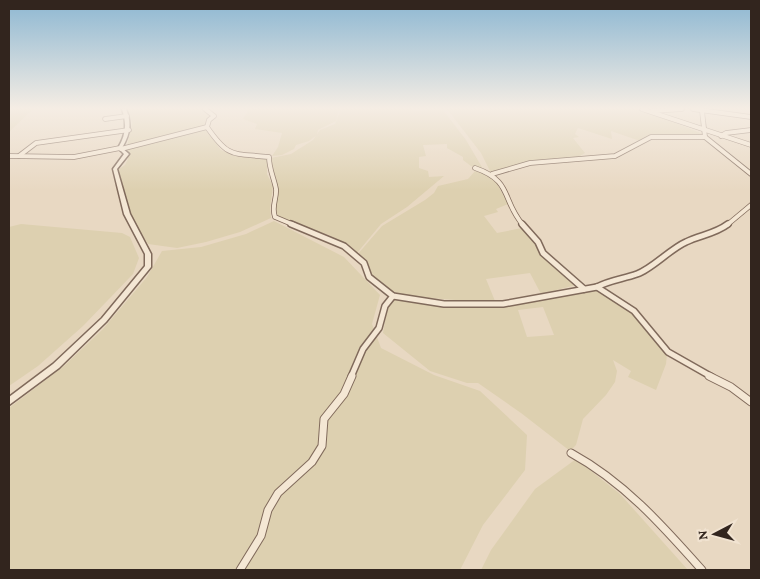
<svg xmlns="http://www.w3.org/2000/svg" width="760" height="579" font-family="'Crimson Pro',serif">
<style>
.farmland{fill:#ddd0b0;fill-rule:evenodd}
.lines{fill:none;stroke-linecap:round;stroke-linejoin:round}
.minor-far2-casing{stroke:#806a5b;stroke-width:5.5}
.minor-far1-casing{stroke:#806a5b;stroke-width:8}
.minor-casing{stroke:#806a5b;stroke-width:9}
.tertiary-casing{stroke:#806a5b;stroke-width:3}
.minor-far2{stroke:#f4e7d4;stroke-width:4}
.minor-far1{stroke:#f4e7d4;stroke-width:5}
.minor{stroke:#f4e7d4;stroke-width:7}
.tertiary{fill:#f4e7d4;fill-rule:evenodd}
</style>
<rect width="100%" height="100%" fill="#e8d8c2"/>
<!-- farmland -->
<g class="farmland">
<polygon points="9,109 33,109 9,132"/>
<polygon points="127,109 203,109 213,116 207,120 204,126 127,147 132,123"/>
<polygon points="249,109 339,109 336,121 318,130 317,135 309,141 296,145 294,149 282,155 272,156 278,147 282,133 255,129 257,124 243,119"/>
<polygon points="341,109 410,109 415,111 443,110 466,140 483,169 471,166 463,160 463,157 447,148 447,144 423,145 426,156 419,157 419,168 428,171 429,177 444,176 407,207 381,224 357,253 329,235 281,221 273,210 276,193 271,170 271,158 291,154 313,140 320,130 335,124"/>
<polygon points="447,109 634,109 653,114 703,134 648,136 640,141 611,131 612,139 578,128 575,134 579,137 573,138 585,153 575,159 532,161 491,173 481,153"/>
<polygon points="205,129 221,150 235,156 267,159 267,174 273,186 270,208 271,218 240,232 206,242 177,248 148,244 130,215 116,171 125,165 128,159 127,148"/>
<polygon points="475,171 485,173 494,178 508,204 496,209 498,212 484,216 497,233 522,228 535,240 541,254 576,285 541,294 530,273 486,279 495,301 468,301 417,297 398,293 383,287 371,278 357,255 382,226 425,200 434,193 438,186 468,179"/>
<polygon points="274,221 344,257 380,295 372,324 381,348 434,375 480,391 527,435 525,470 483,525 460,570 9,570 9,408 65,365 103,329 147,277 162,251 201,247 246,234"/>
<polygon points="21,224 122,233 130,237 139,258 133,274 83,326 38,366 9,386 9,227"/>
<path d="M595,289L600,290L638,317L653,340L667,354L666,364L656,390L628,377L631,371L613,360L617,371L615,382L606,395L583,419L576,445L570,451L521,413L478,383H467L430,371L383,333L388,303L395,300L509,305ZM543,307L554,335L527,337L518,310Z"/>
<polygon points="576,459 620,494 688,570 481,570 491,550 535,489"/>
</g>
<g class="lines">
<defs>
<g id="minor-far2">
<path d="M205,109L214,116L209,120L207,127C229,159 233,153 269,157C269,169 274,178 276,189C277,199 271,206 275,217L294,225"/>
<polyline points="642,109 751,145"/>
<polyline points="693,109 751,117"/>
<polyline points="652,111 682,109"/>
<polyline points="702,111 705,137 751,174"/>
<polyline points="105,119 127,116"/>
<polyline points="721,136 726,133 751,130"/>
<polyline points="121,149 207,127"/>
<polyline points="9,156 74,157 120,148"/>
<polyline points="19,156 36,143 129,130"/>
<path d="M475,168C513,181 501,199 523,225"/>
<polyline points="492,174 530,163 615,156 651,137 705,137"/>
<polyline points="727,225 751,205"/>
</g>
<g id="minor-far1">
<path d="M291,224L344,246L364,263L369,277L393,296L444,304H503L597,287C610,280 623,279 637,274C652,269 670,249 686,242C700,235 715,234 728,224"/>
<polyline points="522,224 538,242 543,253 584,289"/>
<polyline points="597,287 634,311 668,352 712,377"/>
<polyline points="351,377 363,349 379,328 385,306 393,296"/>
</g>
<g id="minor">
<polyline points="709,376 731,387 751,402"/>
<path d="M571,453C624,482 662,525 702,570"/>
<polyline points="240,570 261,536 268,510 278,493 312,462 322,446 324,419 344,394 352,376"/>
</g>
<path id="tertiary" d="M122,109H126C132,124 130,134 122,148L129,154L117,169L130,214L151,254V267L106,322L59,368L9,405V397L53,364L102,318L145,266V254L124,214L113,169L124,154L118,148C126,135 127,124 122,109Z"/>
</defs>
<!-- minor-far2 casing -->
<use href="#minor-far2" class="minor-far2-casing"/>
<!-- minor-far1 casing -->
<use href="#minor-far1" class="minor-far1-casing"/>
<!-- minor casing -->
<use href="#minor" class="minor-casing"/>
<!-- tertiary casing -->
<use href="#tertiary" class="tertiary-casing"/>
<!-- minor-far2 -->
<use href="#minor-far2" class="minor-far2"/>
<!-- minor-far1 -->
<use href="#minor-far1" class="minor-far1"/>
<!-- minor -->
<use href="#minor" class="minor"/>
<!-- tertiary -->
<use href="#tertiary" class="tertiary"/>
</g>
<!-- sky -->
<linearGradient id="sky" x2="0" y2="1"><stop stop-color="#8db7d2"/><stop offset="0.57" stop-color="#f5ede4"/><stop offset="1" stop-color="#f5ede4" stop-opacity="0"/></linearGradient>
<rect width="760" height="190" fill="url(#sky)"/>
<!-- border -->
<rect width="760" height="579" fill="none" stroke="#32251e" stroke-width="20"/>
<!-- north arrow -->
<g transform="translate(715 534) rotate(264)" stroke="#f1e3d1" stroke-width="4" paint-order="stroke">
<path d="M0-4L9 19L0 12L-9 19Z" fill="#32251e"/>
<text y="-8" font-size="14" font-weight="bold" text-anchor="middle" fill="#32251e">N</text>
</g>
</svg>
